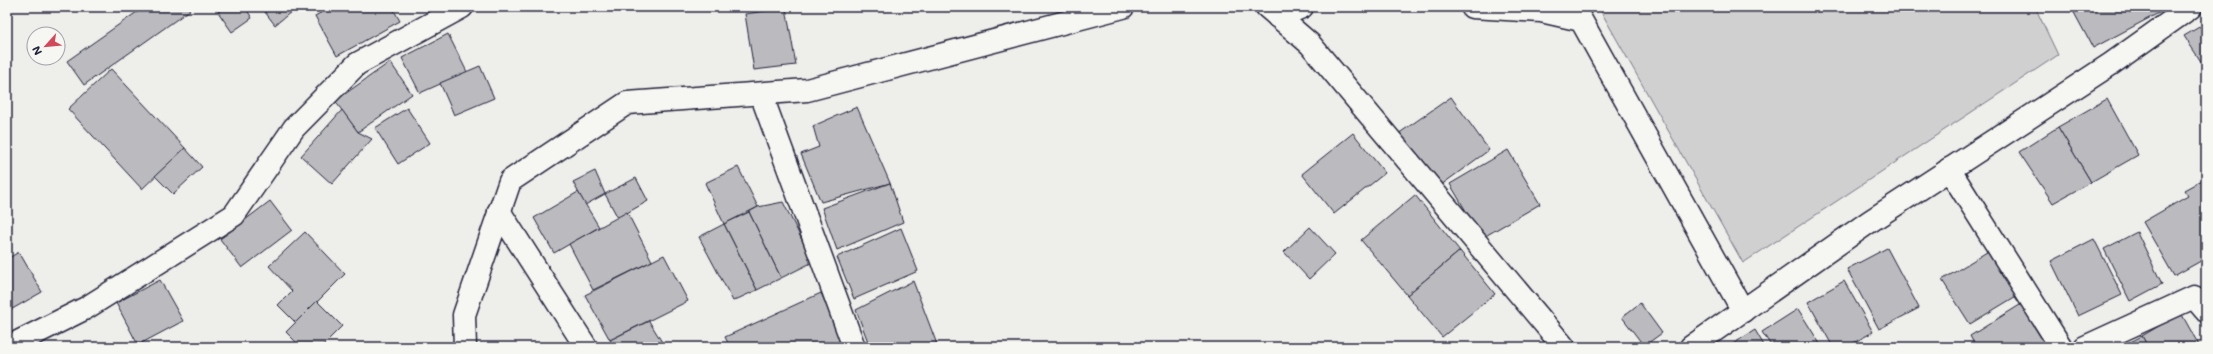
<svg xmlns="http://www.w3.org/2000/svg" width="2213" height="354" font-family="Mali,sans-serif">
<style>
.green{fill:#d0d0d1;stroke:#797986}
.building{fill:#bbbbbf;stroke:#22223b}
.lines{fill:none;stroke-linecap:round;stroke-linejoin:round}
.minor-casing{stroke:#22223b;stroke-width:25}
.tertiary-casing{stroke:#22223b;stroke-width:25}
.minor{stroke:#f6f6f2;stroke-width:22}
.tertiary{stroke:#f6f6f2;stroke-width:22}
</style>
<rect width="100%" height="100%" fill="#eeeeeb"/>
<filter id="ink" filterUnits="userSpaceOnUse"><feTurbulence type="fractalNoise" baseFrequency=".025" numOctaves="2"/><feDisplacementMap in="SourceGraphic" scale="8" xChannelSelector="R" yChannelSelector="G"/><feConvolveMatrix kernelMatrix="1 2 1 2 8 2 1 2 1" color-interpolation-filters="sRGB"/></filter>
<g filter="url(#ink)">
<!-- green -->
<polygon class="green" points="1605,7 2035,7 2058,55 1743,263 1599,8"/>
<!-- building -->
<g class="building">
<polygon points="144,7 187,7 190,10 84,85 67,61"/>
<polygon points="225,7 245,7 252,18 232,32 218,12"/>
<polygon points="261,7 297,7 275,25"/>
<polygon points="331,7 392,7 400,21 337,56 315,16"/>
<polygon points="2071,7 2168,7 2168,8 2093,48"/>
<polygon points="786,8 796,65 754,70 745,14"/>
<polygon points="2206,23 2206,69 2184,36"/>
<polygon points="448,34 467,72 420,93 402,58"/>
<polygon points="390,62 412,94 358,132 335,101"/>
<polygon points="480,66 494,98 454,115 440,83"/>
<polygon points="111,69 185,148 142,189 68,109"/>
<polygon points="1451,97 1489,150 1437,188 1398,134"/>
<polygon points="2107,99 2138,155 2091,182 2058,127"/>
<polygon points="857,107 890,183 821,202 801,154 819,147 813,126"/>
<polygon points="407,108 430,143 398,164 375,128"/>
<polygon points="342,110 358,132 372,139 332,184 301,156"/>
<polygon points="2058,127 2091,182 2053,203 2019,152"/>
<polygon points="1353,133 1385,173 1334,214 1302,174"/>
<polygon points="185,148 202,167 173,194 155,176"/>
<polygon points="1508,150 1540,204 1482,238 1450,184"/>
<polygon points="738,167 758,207 724,224 705,183"/>
<polygon points="595,171 605,194 585,205 573,182"/>
<polygon points="636,178 648,201 618,218 605,194"/>
<polygon points="2206,178 2206,258 2174,276 2143,222 2188,196 2184,190"/>
<polygon points="890,183 903,222 837,250 822,208"/>
<polygon points="578,192 599,227 554,253 534,218"/>
<polygon points="1415,195 1460,251 1407,295 1361,240"/>
<polygon points="270,201 292,230 242,268 220,239"/>
<polygon points="783,202 813,262 781,278 749,212 758,207"/>
<polygon points="627,212 652,261 593,290 569,244"/>
<polygon points="749,212 781,278 757,290 724,224"/>
<polygon points="724,224 757,290 733,301 699,237"/>
<polygon points="1310,227 1335,254 1309,279 1284,252"/>
<polygon points="901,228 918,271 854,299 837,257"/>
<polygon points="305,232 345,274 296,323 278,305 292,291 269,266"/>
<polygon points="2137,232 2162,284 2130,301 2104,249"/>
<polygon points="2094,239 2122,295 2078,316 2051,261"/>
<polygon points="1887,248 1919,308 1879,329 1847,269"/>
<polygon points="1990,250 2018,295 1970,324 1942,280"/>
<polygon points="1460,251 1495,294 1442,337 1407,295"/>
<polygon points="19,252 42,292 7,312 7,259"/>
<polygon points="664,255 688,301 610,340 585,295"/>
<polygon points="160,280 183,321 138,345 116,303"/>
<polygon points="913,281 938,347 870,347 856,310"/>
<polygon points="1844,281 1873,332 1846,347 1833,347 1808,302"/>
<polygon points="821,293 846,347 730,347 725,337"/>
<polygon points="317,301 342,326 321,347 301,347 286,332"/>
<polygon points="1640,303 1662,333 1644,346 1622,317"/>
<polygon points="2023,303 2050,347 1976,347 1970,336"/>
<polygon points="1798,309 1822,347 1772,347 1762,332"/>
<polygon points="2181,313 2200,347 2148,347 2142,336"/>
<polygon points="649,321 665,347 615,347 610,340"/>
<polygon points="1755,330 1765,347 1728,347"/>
<polygon points="2142,336 2148,347 2121,347"/>
</g>
<g class="lines">
<defs>
<g id="minor">
<polyline points="1267,7 1310,44 1564,347"/>
<polyline points="1472,7 1541,11 1581,20 1743,311"/>
<polyline points="1278,17 1302,7"/>
<polyline points="761,94 854,347"/>
<polyline points="1949,169 2061,347"/>
<polyline points="499,211 586,347"/>
<polyline points="8,347 86,308 234,215 294,128 357,64 462,7"/>
<polyline points="465,347 464,315 510,181 627,103 807,90 1123,7"/>
<polyline points="2085,347 2194,297 2206,311"/>
</g>
<polyline id="tertiary" points="1691,347 1869,222 2111,64 2191,7"/>
</defs>
<!-- minor casing -->
<use href="#minor" class="minor-casing"/>
<!-- tertiary casing -->
<use href="#tertiary" class="tertiary-casing"/>
<!-- minor -->
<use href="#minor" class="minor"/>
<!-- tertiary -->
<use href="#tertiary" class="tertiary"/>
</g>
</g>
<!-- margin -->
<rect width="2213" height="354" fill="none" stroke="#f6f6f2" stroke-width="24"/>
<rect x="12" y="12" width="2189" height="330" fill="none" stroke="#22223b" stroke-width="1.5" filter="url(#ink)"/>
<!-- north arrow -->
<g transform="translate(46 46) rotate(243)"><circle r="19" fill="#f6f6f2" stroke="#a1a1a9"/>
<path d="M0-3L7 15L0 10L-7 15Z" fill="#d1495b"/>
<text y="-6" font-size="11" font-weight="bold" text-anchor="middle" fill="#22223b">N</text>
</g>
</svg>
